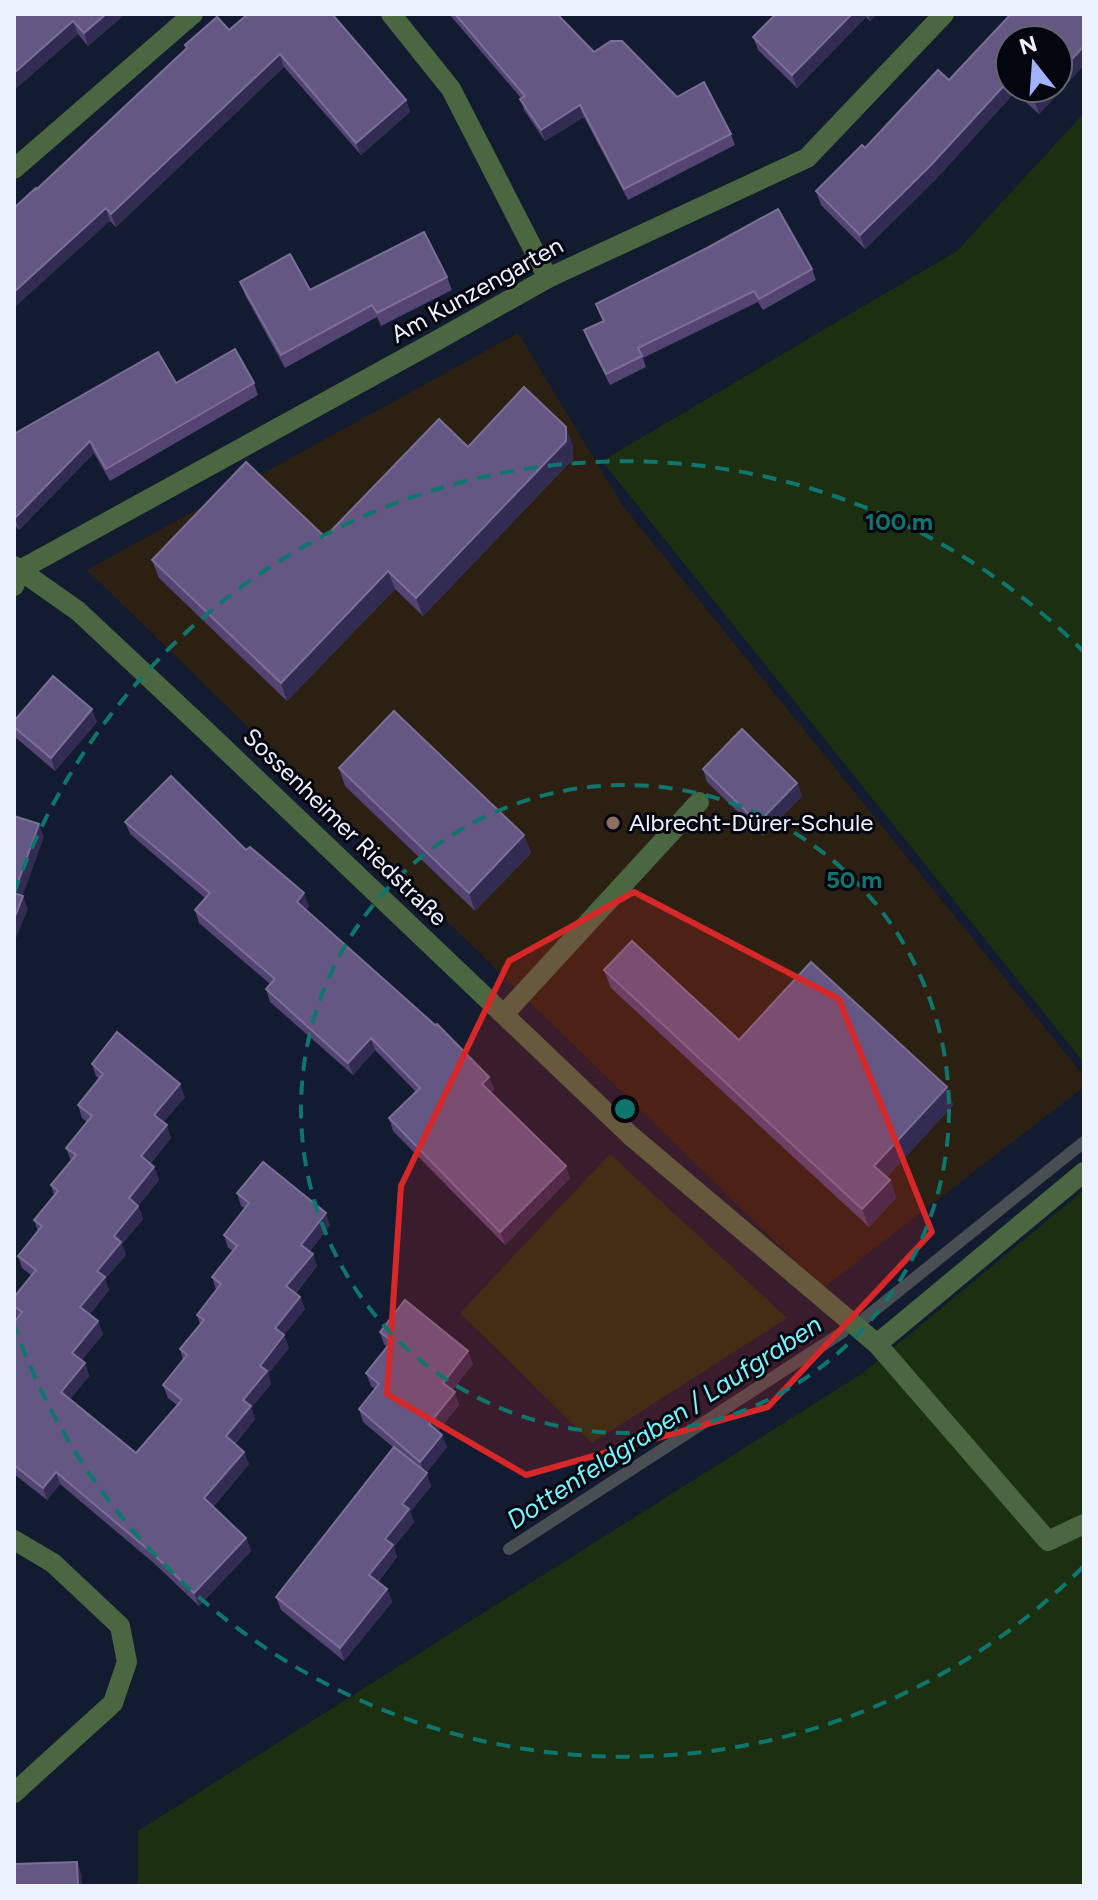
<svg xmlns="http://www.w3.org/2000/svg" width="1098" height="1900" font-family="Figtree,sans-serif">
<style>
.education{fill:#2c2012}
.green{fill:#1d2f11}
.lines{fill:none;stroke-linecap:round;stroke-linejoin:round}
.stream{stroke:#484e51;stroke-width:12}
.minor{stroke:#4b6742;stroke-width:20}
.wall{fill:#544474;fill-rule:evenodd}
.shaded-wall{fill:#332c52}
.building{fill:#655783;stroke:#7a6f96;stroke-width:2}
.marked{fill:#d62828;fill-opacity:0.2;stroke:#d62828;stroke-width:6;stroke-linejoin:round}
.ring{fill:none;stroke:#0f766e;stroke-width:4;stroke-dasharray:14 10}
.education-dot{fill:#8d6e63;stroke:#04060f;stroke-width:3}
.labels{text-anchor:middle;stroke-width:6;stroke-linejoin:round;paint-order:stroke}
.street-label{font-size:24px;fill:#ecf2fe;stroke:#04060f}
.poi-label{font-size:24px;fill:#ecf2fe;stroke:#04060f;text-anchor:start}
.water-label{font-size:26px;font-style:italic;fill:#74f7fe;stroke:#04060f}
.centre{fill:#0f766e;stroke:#04060f;stroke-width:4}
.ring-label{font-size:24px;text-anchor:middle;font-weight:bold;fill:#0f766e;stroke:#04060f;stroke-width:6;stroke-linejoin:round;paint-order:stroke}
</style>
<rect width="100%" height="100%" fill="#121b2f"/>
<!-- education -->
<polygon class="education" points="518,333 623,506 1084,1076 1084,1087 823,1288 87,570"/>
<!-- green -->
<g class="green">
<polygon points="1084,113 1084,1063 602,461 957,251"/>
<polygon points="610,1154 787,1318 592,1443 460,1313"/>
<polygon points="1084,1190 1084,1886 138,1886 138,1831 863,1373"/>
</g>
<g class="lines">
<!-- stream -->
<g class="stream">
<polyline points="865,1318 1084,1142"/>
<polyline points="509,1549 843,1332"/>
</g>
<!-- minor -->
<g class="minor">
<polyline points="391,14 451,89 548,278"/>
<polyline points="14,169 193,14"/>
<polyline points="14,566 78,611 205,730 631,1136 877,1344 1048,1541 1084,1524"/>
<polyline points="14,586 20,570 436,341 548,278 807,158 944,14"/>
<polyline points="504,1014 699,802"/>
<polyline points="877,1344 1084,1172"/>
<polyline points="14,1540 53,1563 120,1626 127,1662 113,1703 14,1793"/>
</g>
</g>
<!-- wall -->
<g class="wall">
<polygon points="14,14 125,14 88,46 78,34 14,90"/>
<polygon points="449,14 557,14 594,52 677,97 731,134 735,145 628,200 584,117 545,141 524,110 521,98"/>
<polygon points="776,14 877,14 870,21 866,17 797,88 758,50 753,37"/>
<path d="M1011,14H1084V65L1039,114L1015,92L936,179L865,249L821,205L816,191L862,145L865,148L938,70L949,80ZM1010,40H1058V88H1010Z"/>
<polygon points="229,30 406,100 410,112 361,155 284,67 116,227 110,221 37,189 186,48 185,45"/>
<polygon points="812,269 816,280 763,310 758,302 643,358 646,367 610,385 588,341 584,330 603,321 596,304"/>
<polygon points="447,277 452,290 381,326 377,317 285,368 245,295 240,282 310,290"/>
<polygon points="176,383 254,383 258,395 110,481 94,453 19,530 14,524 14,434"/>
<polygon points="573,445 573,459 423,616 395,589 287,701 159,578 152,560 325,537 468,447"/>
<polygon points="14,721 97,722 55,771 15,737 14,733"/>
<polygon points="339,768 524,835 531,853 475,911 345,786"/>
<polygon points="703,769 797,783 802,796 763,836 707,782"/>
<polygon points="125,822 246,850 309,906 306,909 489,1077 494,1089 491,1092 570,1178 505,1245 393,1131 389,1118 416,1092 375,1050 353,1075 270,1002 266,989 270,984 199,923 195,910 205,898 130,834"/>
<polygon points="604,970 739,1040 947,1087 953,1105 887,1177 890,1180 896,1198 869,1227 611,988"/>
<polygon points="92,1064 185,1097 163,1122 171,1138 150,1164 154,1167 159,1180 138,1206 143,1219 122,1244 126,1255 105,1279 109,1290 90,1314 103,1334 81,1361 85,1363 89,1376 70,1399 136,1453 177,1405 168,1398 163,1385 183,1360 180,1349 200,1324 197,1315 216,1290 212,1277 233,1251 228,1248 224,1235 245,1208 241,1206 237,1193 330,1225 310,1251 317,1266 296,1293 300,1297 305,1309 284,1335 289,1348 268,1374 271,1384 251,1408 255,1419 235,1444 249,1464 213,1507 246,1538 251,1551 199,1606 156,1565 60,1484 47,1500 14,1474 14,1322 18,1318 14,1314 14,1297 32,1276 22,1268 18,1256 38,1231 34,1220 54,1195 51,1185 71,1161 66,1148 87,1122 82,1118 78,1105 99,1079 96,1076"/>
<polygon points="380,1332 473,1364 452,1390 459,1405 438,1431 447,1447 426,1473 431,1486 410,1512 414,1522 394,1547 397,1557 378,1582 387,1589 392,1602 344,1661 281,1610 276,1597 394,1448 363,1422 359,1409 375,1389 371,1386 366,1373 387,1347 384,1344"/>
</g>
<!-- shaded-wall -->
<g class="shaded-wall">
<polygon points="106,14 125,14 88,46 84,33"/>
<polygon points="852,14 865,14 866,17 797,88 792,75"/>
<polygon points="868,14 877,14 870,21"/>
<polygon points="73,21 78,34 14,90 14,73"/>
<polygon points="1084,46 1084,65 1039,114 1034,100 1045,88 1058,88 1058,74"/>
<polygon points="280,54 284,67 116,227 111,214"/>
<polygon points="1010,79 1010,88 1014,88 1015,92 936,179 865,249 860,235"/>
<polygon points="406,100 410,112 361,155 356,143"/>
<polygon points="580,105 584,117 545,141 541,130"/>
<polygon points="106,208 110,221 14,308 14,292"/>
<polygon points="566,427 573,445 573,459 423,616 416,598"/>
<polygon points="90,441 94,453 19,530 15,518"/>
<polygon points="388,571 395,589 287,701 281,683"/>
<polygon points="92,709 97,722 55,771 51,758"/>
<polygon points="797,783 802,796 763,836 758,823"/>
<polygon points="39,824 44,837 19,906 14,893"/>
<polygon points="524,835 531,853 475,911 469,893"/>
<polygon points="304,893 309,906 302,914 297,902"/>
<polygon points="23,896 28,909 14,943 14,919"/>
<polygon points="371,1038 375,1050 353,1075 348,1063"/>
<polygon points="489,1077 494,1089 487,1096 482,1084"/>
<polygon points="180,1084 185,1097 159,1128 154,1115"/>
<polygon points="947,1087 953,1105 881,1184 874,1166"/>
<polygon points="167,1125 171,1138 145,1169 141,1156"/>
<polygon points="566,1166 570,1178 505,1245 500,1232"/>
<polygon points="154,1167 159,1180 134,1211 129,1198"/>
<polygon points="890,1180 896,1198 869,1227 862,1209"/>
<polygon points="138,1206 143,1219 122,1244 126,1255 105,1279 109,1290 85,1320 80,1307 97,1271 114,1236"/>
<polygon points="326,1213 330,1225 305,1257 301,1245"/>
<polygon points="313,1254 317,1266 291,1298 286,1286"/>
<polygon points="300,1297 305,1309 280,1340 275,1328"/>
<polygon points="98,1321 103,1334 77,1366 72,1353"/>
<polygon points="284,1335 289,1348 268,1374 271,1384 251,1408 255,1419 230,1449 226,1436 243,1400 260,1366"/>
<polygon points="468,1351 473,1364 447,1395 443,1383"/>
<polygon points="85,1363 89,1376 66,1405 61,1392"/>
<polygon points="455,1392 459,1405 434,1436 429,1424"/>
<polygon points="442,1435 447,1447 425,1475 420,1462"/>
<polygon points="244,1452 249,1464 209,1511 204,1498"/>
<polygon points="56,1472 60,1484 47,1500 43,1488"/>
<polygon points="427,1473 431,1486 410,1512 414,1522 394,1547 397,1557 373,1587 369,1575 385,1539 402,1504"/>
<polygon points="246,1538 251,1551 199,1606 194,1593"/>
<polygon points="387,1589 392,1602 344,1661 340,1648"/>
<polygon points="77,1862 82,1876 82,1886 78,1886"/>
</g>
<!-- building -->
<g class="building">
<polygon points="14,14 106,14 84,33 73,21 14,73"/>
<polygon points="248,14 332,14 406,100 356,143 280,54 111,214 106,208 14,292 14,208 36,188 37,189 187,48 185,45 217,17 229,30"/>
<polygon points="455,14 557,14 594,52 611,41 622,41 677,97 704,82 731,134 624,189 580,105 541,130 520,99 525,96"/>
<polygon points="776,14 852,14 792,75 753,37"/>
<polygon points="1011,14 1084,14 1084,46 1058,74 1058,40 1010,40 1010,79 931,165 860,235 816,191 862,145 865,148 938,70 949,80"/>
<polygon points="1021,88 1045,88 1034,100"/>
<polygon points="778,209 812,269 759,299 754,291 638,348 642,356 606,374 584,330 604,321 596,304 707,248"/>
<polygon points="424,232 447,277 377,313 372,305 281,355 240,282 290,254 310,290"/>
<polygon points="235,349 254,383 106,469 90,441 15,518 14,517 14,434 158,352 176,383"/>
<polygon points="524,387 566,427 566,441 416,598 388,571 281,683 152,560 246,462 325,537 439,419 468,447"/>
<polygon points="53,676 92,709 51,758 14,727 14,721"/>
<polygon points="394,711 524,835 469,893 339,768"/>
<polygon points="742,729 797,783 758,823 703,769"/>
<polygon points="171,776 246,850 250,847 304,893 297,902 435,1025 437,1024 489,1077 482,1084 566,1166 500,1232 389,1118 420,1088 371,1038 348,1063 266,989 275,979 195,910 210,893 125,822"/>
<polygon points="14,816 39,824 14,893 23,896 14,919"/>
<polygon points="632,941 739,1040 811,962 947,1087 874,1166 890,1180 862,1209 604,970"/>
<polygon points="117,1032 180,1084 154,1115 167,1125 141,1156 154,1167 129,1198 138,1206 114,1236 121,1242 97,1271 105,1277 80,1307 98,1321 72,1353 85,1363 61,1392 136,1453 182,1400 163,1385 187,1355 180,1349 204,1320 197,1315 221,1284 212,1277 237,1246 224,1235 249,1203 237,1193 263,1162 326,1213 301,1245 313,1254 286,1286 300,1297 275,1328 284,1335 260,1366 267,1371 243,1400 251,1406 226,1436 244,1452 204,1498 246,1538 194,1593 151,1552 56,1472 43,1488 14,1465 14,1322 22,1312 14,1306 14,1297 36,1270 18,1256 42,1226 34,1220 58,1191 51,1185 76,1155 66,1148 92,1116 78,1105 103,1074 92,1064"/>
<polygon points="405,1300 468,1351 443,1383 455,1392 429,1424 442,1435 420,1462 359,1409 379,1384 366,1373 392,1341 380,1332"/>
<polygon points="394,1447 427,1473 402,1504 409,1509 385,1539 393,1545 369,1575 387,1589 340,1648 276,1597"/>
<polygon points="77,1862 78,1886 14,1886 14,1864"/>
</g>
<!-- marked area -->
<path class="marked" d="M634,892L839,999L932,1232L768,1407L526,1475L387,1394L401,1186L509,961Z"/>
<!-- distance rings -->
<g class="ring">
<circle cx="625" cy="1109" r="324"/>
<path d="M1083 1567A648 648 0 0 1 14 1325M14 893A648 648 0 0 1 1083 651"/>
</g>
<!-- markers -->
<circle class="education-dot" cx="613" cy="823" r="8"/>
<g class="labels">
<!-- street labels -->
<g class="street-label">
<text transform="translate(477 290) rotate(-29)" y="8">Am Kunzengarten</text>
<text transform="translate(345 827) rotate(44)" y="8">Sossenheimer Riedstraße</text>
</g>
<!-- poi labels -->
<g class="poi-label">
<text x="629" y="831">Albrecht-Dürer-Schule</text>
</g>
<!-- water labels -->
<g class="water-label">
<text transform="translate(664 1422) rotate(-33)" y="9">Dottenfeldgraben / Laufgraben</text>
</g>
</g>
<circle cx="625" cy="1109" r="12" class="centre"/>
<g class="ring-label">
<text x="899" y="530">100 m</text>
<text x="854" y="888">50 m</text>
</g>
<!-- border -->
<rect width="1098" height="1900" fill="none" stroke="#ecf2fe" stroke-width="32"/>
<!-- north arrow -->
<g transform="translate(1034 64) rotate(343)"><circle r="38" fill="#04060f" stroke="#61646f" stroke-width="2"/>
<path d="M0-6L14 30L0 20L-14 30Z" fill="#a1b3fd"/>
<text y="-12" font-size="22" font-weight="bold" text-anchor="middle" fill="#ecf2fe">N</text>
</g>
</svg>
